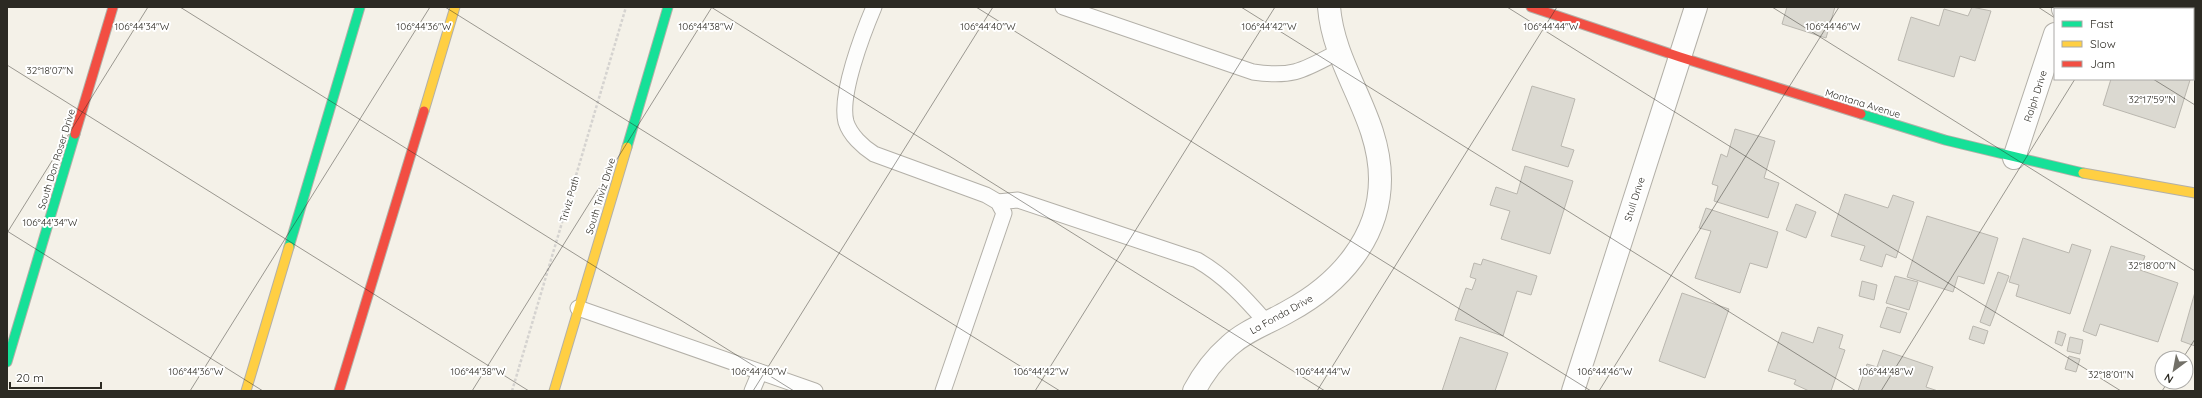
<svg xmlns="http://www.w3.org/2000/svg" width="2202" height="398" font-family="Quicksand,sans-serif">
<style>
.building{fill:#dbd9d1;stroke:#bab7af}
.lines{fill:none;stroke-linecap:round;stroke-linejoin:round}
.lane-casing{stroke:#b3b0a8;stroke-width:17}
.street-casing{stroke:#b3b0a8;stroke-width:24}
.fast-casing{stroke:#b3b0a8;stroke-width:11}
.slow-casing{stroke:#b3b0a8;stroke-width:11}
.jam-casing{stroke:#b3b0a8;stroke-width:11}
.path{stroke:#d5d3d0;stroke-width:2.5;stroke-dasharray:3 2;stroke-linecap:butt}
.lane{stroke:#fdfdfc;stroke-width:15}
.street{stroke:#fdfdfc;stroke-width:22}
.fast{stroke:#16e098;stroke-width:9}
.slow{stroke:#ffcf43;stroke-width:9}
.jam{stroke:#f24e42;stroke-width:9}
.ticks{fill:none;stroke:#2c2a23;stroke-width:1;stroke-opacity:0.45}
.labels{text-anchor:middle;stroke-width:4;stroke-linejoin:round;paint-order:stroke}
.street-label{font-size:10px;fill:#2c2a23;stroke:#fff}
.ticks-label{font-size:10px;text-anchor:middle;fill:#2c2a23;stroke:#fff;stroke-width:4;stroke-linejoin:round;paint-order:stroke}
</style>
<rect width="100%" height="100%" fill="#f4f1e8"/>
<!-- building -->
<g class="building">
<polygon points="1787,7 1835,7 1826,38 1782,24"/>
<polygon points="1972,7 1991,11 1975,61 1960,56 1954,77 1898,60 1911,17 1939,26 1944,9 1968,16"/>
<polygon points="2134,7 2195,7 2195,10 2193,17 2193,9 2134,9"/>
<polygon points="2111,79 2190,80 2175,128 2103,105"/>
<polygon points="1532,86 1575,99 1561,146 1574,150 1568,167 1512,150"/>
<polygon points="1735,129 1775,141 1764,178 1779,183 1768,218 1714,201 1718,186 1712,184 1721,154 1727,157"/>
<polygon points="1525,166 1573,181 1550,254 1501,239 1510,211 1490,205 1496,187 1517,194"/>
<polygon points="1845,194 1888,208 1893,195 1914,202 1896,258 1886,254 1882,267 1860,260 1865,246 1831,236"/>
<polygon points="1796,204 1816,212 1806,238 1786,230"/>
<polygon points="1706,208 1778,232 1767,268 1750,263 1740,293 1695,278 1711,231 1699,228"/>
<polygon points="1927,216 1998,238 1984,284 1958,276 1953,292 1907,277"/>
<polygon points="2023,238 2069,253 2072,244 2091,250 2070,314 2016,296 2019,285 2009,282"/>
<polygon points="2111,246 2145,256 2140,270 2178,283 2158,342 2100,324 2096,336 2083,331"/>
<polygon points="1483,259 1537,276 1531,295 1517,291 1503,336 1455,320 1466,288 1472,290 1476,279 1470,277 1474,263 1481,265"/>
<polygon points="1998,272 2009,276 1990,326 1980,322"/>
<polygon points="1895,276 1918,282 1909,310 1886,303"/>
<polygon points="1862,281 1877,285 1874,300 1859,296"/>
<polygon points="2195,292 2195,346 2181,341"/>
<polygon points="1682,293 1729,309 1705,378 1659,361"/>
<polygon points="1887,307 1907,313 1900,333 1880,327"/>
<polygon points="1973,326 1988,331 1984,344 1969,339"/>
<polygon points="1818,327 1843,335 1839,348 1845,350 1831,391 1809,391 1794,384 1796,380 1768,371 1782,332 1813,343"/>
<polygon points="2058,331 2066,334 2062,346 2055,343"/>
<polygon points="1460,337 1508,353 1495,391 1442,391"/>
<polygon points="2070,337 2083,340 2080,354 2067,351"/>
<polygon points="1883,350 1933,367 1926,387 1938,391 1858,391 1867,364 1877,367"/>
<polygon points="2069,356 2080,359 2076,372 2065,369"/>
</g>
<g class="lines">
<defs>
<g id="lane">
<path d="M874,7C863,33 839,95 846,122C850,135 863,147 874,154L986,195L998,202L1004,213L943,391"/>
<path d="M1063,7L1253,72C1293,78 1304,70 1338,52"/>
<path d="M998,202L1018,200L1197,260C1225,276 1245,298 1266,322"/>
<polyline points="578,308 815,391"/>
<polyline points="752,391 760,372"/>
</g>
<g id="street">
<polyline points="2063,9 2064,7"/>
<polyline points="2014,158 2055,34"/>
<path d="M1194,391C1203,374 1214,359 1229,346C1246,330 1269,323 1289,311C1339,284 1380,238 1380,179C1380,116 1334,69 1329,7"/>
<polyline points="1573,391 1696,7"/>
</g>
<g id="fast">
<polyline points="1861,114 1945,140 2083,173"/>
<polyline points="627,147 668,7"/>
<polyline points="289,247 360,7"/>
<polyline points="7,362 75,134"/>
</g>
<g id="slow">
<polyline points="424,111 455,7"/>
<polyline points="2083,173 2195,193"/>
<polyline points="246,391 289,247"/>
<polyline points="554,391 627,147"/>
</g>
<g id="jam">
<polyline points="1531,7 1680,57 1861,114"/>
<polyline points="75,134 113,7"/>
<polyline points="339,391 424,111"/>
</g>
</defs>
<!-- lane casing -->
<use href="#lane" class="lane-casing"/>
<!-- street casing -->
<use href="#street" class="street-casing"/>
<!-- fast casing -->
<use href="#fast" class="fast-casing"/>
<!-- slow casing -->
<use href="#slow" class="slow-casing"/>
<!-- jam casing -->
<use href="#jam" class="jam-casing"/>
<!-- path -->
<polyline class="path" points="512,391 626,7"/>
<!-- lane -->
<use href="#lane" class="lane"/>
<!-- street -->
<use href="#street" class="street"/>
<!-- fast -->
<use href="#fast" class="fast"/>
<!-- slow -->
<use href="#slow" class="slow"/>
<!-- jam -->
<use href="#jam" class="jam"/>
</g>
<!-- ticks -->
<path class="ticks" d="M180,7L794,391M445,7L1060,391M711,7L1325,391M976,7L1591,391M1241,7L1856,391M1507,7L2121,391M1772,7L2195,271M2038,7L2055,18M2119,9L2120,7M7,65L529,391M2153,79L2195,105M7,231L263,391M7,233L148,7M2183,358L2195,339M190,391L430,7M472,391L712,7M753,391L993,7M1035,391L1275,7M1317,391L1557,7M1599,391L1839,7M1881,391L2075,79M2162,391L2168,382"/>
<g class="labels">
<!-- street labels -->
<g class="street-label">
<text transform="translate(2035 96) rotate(-72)" y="4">Ralph Drive</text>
<text transform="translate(1863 103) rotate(17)" y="4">Montana Avenue</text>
<text transform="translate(56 159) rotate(-73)" y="4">South Don Roser Drive</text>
<text transform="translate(600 196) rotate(-73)" y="4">South Triviz Drive</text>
<text transform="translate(569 199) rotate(-74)" y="4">Triviz Path</text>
<text transform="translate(1634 199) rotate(-72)" y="4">Stull Drive</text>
<text transform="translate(1281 314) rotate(-29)" y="4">La Fonda Drive</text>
</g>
</g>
<g class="ticks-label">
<text x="1269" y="30">106°44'42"W</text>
<text x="142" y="30">106°44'34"W</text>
<text x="424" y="30">106°44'36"W</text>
<text x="706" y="30">106°44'38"W</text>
<text x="988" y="30">106°44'40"W</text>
<text x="1551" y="30">106°44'44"W</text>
<text x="1833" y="30">106°44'46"W</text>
<text x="50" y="74">32°18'07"N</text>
<text x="2152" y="103">32°17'59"N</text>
<text x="50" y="226">106°44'34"W</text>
<text x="2152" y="269">32°18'00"N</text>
<text x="196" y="375">106°44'36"W</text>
<text x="478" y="375">106°44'38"W</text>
<text x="759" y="375">106°44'40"W</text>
<text x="1041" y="375">106°44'42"W</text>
<text x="1323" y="375">106°44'44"W</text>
<text x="1605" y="375">106°44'46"W</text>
<text x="1886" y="375">106°44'48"W</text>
<text x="2111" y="378">32°18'01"N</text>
</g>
<!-- border -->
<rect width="2202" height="398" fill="none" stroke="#2c2a23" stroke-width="16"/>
<!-- legend -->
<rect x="2054" y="8" width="140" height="72" fill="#ffffff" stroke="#abaaa7"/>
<rect x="2062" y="21" width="20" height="6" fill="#16e098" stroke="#abaaa7"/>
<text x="2090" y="28" font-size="12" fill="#2c2a23">Fast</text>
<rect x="2062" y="41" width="20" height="6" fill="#ffcf43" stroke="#abaaa7"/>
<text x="2090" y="48" font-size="12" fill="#2c2a23">Slow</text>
<rect x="2062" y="61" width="20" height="6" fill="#f24e42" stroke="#abaaa7"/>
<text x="2090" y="68" font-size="12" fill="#2c2a23">Jam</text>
<!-- north arrow -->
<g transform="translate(2174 370) rotate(212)"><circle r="19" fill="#ffffff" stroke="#abaaa7"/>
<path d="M0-3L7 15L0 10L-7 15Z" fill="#727068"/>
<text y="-6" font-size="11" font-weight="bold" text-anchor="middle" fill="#2c2a23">N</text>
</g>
<!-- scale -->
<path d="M10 382v6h91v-6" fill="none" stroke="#2c2a23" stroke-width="2"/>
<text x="16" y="382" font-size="12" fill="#2c2a23" stroke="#ffffff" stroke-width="3" paint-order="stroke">20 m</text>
</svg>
